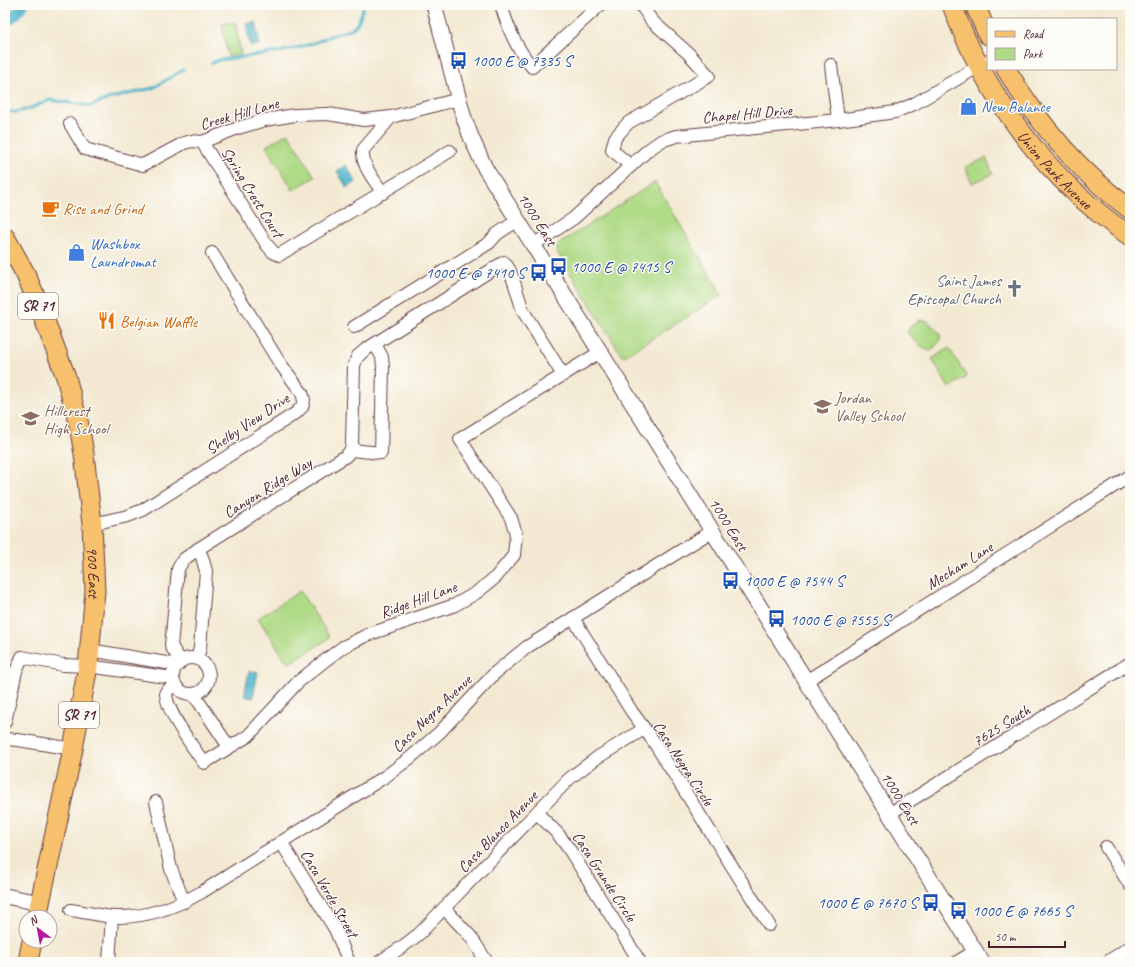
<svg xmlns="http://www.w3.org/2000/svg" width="1135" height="967" font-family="Caveat,sans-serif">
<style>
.green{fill:#afda86;stroke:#7c7c58}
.water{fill:#4ab2c9;stroke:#4a687a}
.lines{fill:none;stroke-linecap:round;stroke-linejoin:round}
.stream{stroke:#4ab2c9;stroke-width:3}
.canal{stroke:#4ab2c9;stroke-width:11}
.minor-casing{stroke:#633d44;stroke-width:14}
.tertiary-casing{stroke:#633d44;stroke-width:17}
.primary-casing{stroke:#633d44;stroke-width:21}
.minor{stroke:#fff;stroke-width:12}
.tertiary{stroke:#fff;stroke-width:15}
.primary{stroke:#f7c06c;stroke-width:19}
.labels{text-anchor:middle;stroke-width:3;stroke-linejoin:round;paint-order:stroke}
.shield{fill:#fdfcf7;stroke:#806168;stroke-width:1}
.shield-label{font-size:15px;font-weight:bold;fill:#4a1f2b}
.transit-label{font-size:16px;fill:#164399;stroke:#fdfcf7;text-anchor:start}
.shop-label{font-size:16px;fill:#366cbe;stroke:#fdfcf7;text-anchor:start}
.street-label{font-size:16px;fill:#4a1f2b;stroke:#fdfcf7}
.food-label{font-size:16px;fill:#c56008;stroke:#fdfcf7;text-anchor:start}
.worship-label{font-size:16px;fill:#5b616d;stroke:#fdfcf7;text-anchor:end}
.education-label{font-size:16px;fill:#785e54;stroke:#fdfcf7;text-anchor:start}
</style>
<rect width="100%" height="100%" fill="#fdfcf7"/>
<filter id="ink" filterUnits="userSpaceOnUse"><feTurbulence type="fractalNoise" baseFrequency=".025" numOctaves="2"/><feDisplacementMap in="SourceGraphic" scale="8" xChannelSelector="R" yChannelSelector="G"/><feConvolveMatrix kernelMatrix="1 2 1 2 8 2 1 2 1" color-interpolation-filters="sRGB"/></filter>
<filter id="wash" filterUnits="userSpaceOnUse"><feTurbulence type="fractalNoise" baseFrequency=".012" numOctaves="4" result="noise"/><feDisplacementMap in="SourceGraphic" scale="16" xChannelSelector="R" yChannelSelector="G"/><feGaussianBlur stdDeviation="0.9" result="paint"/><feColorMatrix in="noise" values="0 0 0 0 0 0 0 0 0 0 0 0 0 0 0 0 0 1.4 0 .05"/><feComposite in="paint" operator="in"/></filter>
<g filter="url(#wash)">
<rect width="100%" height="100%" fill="#f3e9d2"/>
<!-- green -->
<g class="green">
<polygon points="235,22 241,54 228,57 222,24"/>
<polygon points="288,133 315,177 293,190 266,146"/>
<polygon points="986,158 993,174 972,183 965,167"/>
<polygon points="655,182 722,295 623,357 554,247"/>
<path d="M919,320L928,321L940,334L941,340L931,351C923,350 912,338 907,332L911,326Z"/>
<polygon points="949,348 967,377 949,388 932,359"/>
<polygon points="300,591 329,636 328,639 288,664 258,618"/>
</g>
<!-- water -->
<g class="water">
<polygon points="256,22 260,45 250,46 246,24"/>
<polygon points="346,165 356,182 347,188 337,171"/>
<polygon points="249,671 258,672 253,698 244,696"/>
</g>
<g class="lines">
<!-- stream -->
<g class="stream">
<path d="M212,63L219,60C256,55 294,53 328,37C336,33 346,33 354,27C360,23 361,12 364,5"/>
<polyline points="5,112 17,112 31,108 50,100 91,106 108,99 153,88 183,70"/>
</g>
<!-- canal -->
<polyline class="canal" points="5,23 15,15 23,5"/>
</g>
</g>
<g filter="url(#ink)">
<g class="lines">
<defs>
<g id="minor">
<path d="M501,5C509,30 515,46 532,67L600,5"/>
<polyline points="831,65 838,120"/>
<polyline points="70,124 85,149 143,165 184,143 192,141 202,142 238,128 265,120 295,115 328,114 364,120 391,117 459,99"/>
<polyline points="202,142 267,245 273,252 279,255 450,151"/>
<polyline points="631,166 612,150 615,138 628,123 709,76 689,54 652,21 641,5"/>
<path d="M383,193C375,181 361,165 363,150L391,117"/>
<polyline points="533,245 574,218 648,150 661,141 676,136 838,120 895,112 914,104 988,61"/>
<polyline points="354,327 489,243 497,234 518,220"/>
<polyline points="351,450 381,453 383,367 382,357 375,344"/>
<polyline points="92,524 128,516 143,510 296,413 302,407 304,400 302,393 279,362 212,253"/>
<polyline points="573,618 632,712 652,739 769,925"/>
<polyline points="90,650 178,665"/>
<circle cx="191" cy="676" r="18"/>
<polyline points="197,659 200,648 206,571 202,557 198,549 346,456 351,450 352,444 354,365 358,356 365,350 504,262 509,269 514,282 523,311 563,375"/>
<polyline points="181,662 171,646 178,569 183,560 198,549"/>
<polyline points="806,681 1130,476"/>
<path d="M175,684L166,692C165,710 193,747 204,763L248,736L298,682L323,662L343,647L367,635L455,605L476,593L496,577L514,555L516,534L511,518L460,439L600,352"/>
<polyline points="192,694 199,702 229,747"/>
<polyline points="5,722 16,671 22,657 63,665 88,666 173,678"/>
<polyline points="5,739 18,740 73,749"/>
<polyline points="156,802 171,869 184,902"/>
<polyline points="537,813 558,834 569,849 640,962"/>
<polyline points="889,814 1130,663"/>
<polyline points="281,842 335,929 349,962"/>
<polyline points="1106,847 1130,885"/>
<polyline points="444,908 471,937 487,962"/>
<path d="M71,910C85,912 100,916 114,917C146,918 174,908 202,892L386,776L410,758L440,732L495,673L527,647L712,531"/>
<polyline points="109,962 112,917"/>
<polyline points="379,962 402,947 419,934 570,778 598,757 644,729"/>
<polyline points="957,962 975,951"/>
<polyline points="1107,962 1130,947"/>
</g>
<g id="tertiary">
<polyline points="434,5 463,115 471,137 485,168 982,962"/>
<polyline points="5,896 40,903"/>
</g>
<g id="primary">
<path id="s1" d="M952,5C985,96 1049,182 1130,236"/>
<polyline points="975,5 988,35"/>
<path d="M1006,69C1038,123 1079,172 1130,209"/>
<path id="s2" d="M5,237L25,273L37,300L66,377L79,425L84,454L92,524L95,591L88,666L73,749L37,917"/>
<polyline points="28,962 32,941"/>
</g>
</defs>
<!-- minor casing -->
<use href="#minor" class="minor-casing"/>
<!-- tertiary casing -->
<use href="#tertiary" class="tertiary-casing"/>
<!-- primary casing -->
<use href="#primary" class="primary-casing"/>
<!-- minor -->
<use href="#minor" class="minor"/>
<!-- tertiary -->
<use href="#tertiary" class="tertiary"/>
<!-- primary -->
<use href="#primary" class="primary"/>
</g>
</g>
<!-- icons -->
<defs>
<symbol id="bus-bare" viewBox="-9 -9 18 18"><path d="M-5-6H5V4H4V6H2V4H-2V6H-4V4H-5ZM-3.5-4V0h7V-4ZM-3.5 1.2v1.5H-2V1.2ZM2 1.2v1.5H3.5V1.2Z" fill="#1a4fb4" stroke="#fdfcf7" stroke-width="2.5" paint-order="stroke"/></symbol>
<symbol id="shop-bare" viewBox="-9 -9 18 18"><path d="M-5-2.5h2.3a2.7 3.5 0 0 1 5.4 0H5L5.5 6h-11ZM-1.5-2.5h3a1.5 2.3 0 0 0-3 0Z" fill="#3f7fe0" stroke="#fdfcf7" stroke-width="2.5" paint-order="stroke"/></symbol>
<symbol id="cafe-bare" viewBox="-9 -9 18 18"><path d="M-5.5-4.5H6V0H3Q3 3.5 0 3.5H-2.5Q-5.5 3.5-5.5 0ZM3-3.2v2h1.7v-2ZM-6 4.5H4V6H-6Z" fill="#e8710a" stroke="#fdfcf7" stroke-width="2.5" paint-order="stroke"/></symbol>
<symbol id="church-bare" viewBox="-9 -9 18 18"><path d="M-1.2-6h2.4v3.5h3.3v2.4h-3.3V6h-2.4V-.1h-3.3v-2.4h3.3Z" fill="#6b7280" stroke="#fdfcf7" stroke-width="2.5" paint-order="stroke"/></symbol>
<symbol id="restaurant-bare" viewBox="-9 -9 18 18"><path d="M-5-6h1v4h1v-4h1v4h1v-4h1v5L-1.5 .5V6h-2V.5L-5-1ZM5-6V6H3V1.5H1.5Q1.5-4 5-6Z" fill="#e8710a" stroke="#fdfcf7" stroke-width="2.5" paint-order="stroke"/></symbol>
<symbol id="school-bare" viewBox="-9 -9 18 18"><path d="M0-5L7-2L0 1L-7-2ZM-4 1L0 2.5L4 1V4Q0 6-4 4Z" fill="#8d6e63" stroke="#fdfcf7" stroke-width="2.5" paint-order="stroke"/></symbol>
</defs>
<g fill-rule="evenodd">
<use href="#bus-bare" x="446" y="48" width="25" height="25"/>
<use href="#shop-bare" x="956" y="94" width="25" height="25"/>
<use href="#cafe-bare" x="38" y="196" width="25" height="25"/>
<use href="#shop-bare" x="64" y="240" width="25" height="25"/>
<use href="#bus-bare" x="546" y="254" width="25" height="25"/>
<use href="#bus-bare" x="526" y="260" width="25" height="25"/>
<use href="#church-bare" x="1002" y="276" width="25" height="25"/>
<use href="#restaurant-bare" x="94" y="308" width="25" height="25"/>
<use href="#school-bare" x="810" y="394" width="25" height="25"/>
<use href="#school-bare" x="18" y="406" width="25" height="25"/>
<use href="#bus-bare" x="718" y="568" width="25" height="25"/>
<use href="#bus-bare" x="764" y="606" width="25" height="25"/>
<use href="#bus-bare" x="918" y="890" width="25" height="25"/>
<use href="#bus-bare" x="946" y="898" width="25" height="25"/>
</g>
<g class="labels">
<!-- shield labels -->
<g class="shield">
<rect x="18" y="293" width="40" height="26" rx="3"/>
<rect x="59" y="702" width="40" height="26" rx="3"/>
</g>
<g class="shield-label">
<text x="38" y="311">SR 71</text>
<text x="79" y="720">SR 71</text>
</g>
<!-- transit labels -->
<g class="transit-label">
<text x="472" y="66">1000 E @ 7335 S</text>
<text x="571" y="272">1000 E @ 7415 S</text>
<text x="525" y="278" text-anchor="end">1000 E @ 7410 S</text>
<text x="744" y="586">1000 E @ 7544 S</text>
<text x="790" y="625">1000 E @ 7555 S</text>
<text x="917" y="908" text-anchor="end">1000 E @ 7670 S</text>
<text x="972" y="916">1000 E @ 7665 S</text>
</g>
<!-- shop labels -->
<g class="shop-label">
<text x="981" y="112">New Balance</text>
<text x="90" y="249">Washbox<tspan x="90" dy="18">Laundromat</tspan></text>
</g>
<!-- street labels -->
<g class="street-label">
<text transform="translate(239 113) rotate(-16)" y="6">Creek Hill Lane</text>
<text transform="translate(747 113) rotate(-5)" y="6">Chapel Hill Drive</text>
<text dy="6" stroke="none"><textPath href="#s1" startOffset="196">Union Park Avenue</textPath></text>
<text transform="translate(253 192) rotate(58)" y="6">Spring Crest Court</text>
<text transform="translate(538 219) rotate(58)" y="6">1000 East</text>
<text transform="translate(247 423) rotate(-34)" y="6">Shelby View Drive</text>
<text transform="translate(267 487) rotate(-32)" y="6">Canyon Ridge Way</text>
<text transform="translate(729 524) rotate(58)" y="6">1000 East</text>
<text transform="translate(959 565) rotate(-32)" y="6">Mecham Lane</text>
<text dy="6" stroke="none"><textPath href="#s2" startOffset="351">900 East</textPath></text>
<text transform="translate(418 599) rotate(-20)" y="6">Ridge Hill Lane</text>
<text transform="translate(431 713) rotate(-44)" y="6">Casa Negra Avenue</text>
<text transform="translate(1001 725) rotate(-32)" y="6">7625 South</text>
<text transform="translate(684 763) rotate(57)" y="6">Casa Negra Circle</text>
<text transform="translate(901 798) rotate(58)" y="6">1000 East</text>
<text transform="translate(497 831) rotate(-46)" y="6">Casa Blanco Avenue</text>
<text transform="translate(605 876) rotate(57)" y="6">Casa Grande Circle</text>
<text transform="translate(330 893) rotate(60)" y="6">Casa Verde Street</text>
</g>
<!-- food labels -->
<g class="food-label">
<text x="63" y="214">Rise and Grind</text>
<text x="120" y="327">Belgian Waffle</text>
</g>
<!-- worship labels -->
<g class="worship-label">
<text x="1001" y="286">Saint James<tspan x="1001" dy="18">Episcopal Church</tspan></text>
</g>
<!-- education labels -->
<g class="education-label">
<text x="835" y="403">Jordan<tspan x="835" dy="18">Valley School</tspan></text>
<text x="44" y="416">Hillcrest<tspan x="44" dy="18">High School</tspan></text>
</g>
</g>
<!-- margin -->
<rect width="1135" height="967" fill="none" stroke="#fdfcf7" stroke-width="20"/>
<!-- legend -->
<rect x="987" y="18" width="130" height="52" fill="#fdfcf7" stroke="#b5a4a5"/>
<rect x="995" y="31" width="20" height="6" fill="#f7c06c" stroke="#b5a4a5"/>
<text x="1023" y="38" font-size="12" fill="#4a1f2b">Road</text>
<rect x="995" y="48" width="20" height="12" fill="#afda86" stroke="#b5a4a5"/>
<text x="1023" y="58" font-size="12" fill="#4a1f2b">Park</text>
<!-- north arrow -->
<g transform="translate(38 929) rotate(328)"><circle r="19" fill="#fdfcf7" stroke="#b5a4a5"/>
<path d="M0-3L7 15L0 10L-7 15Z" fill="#b5179e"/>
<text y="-6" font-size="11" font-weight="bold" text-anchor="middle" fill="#4a1f2b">N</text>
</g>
<!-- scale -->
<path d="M989 941v6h76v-6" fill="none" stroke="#4a1f2b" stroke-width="2"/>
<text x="995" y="941" font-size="12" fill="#4a1f2b" stroke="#fdfcf7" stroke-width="3" paint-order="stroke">50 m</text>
</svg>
